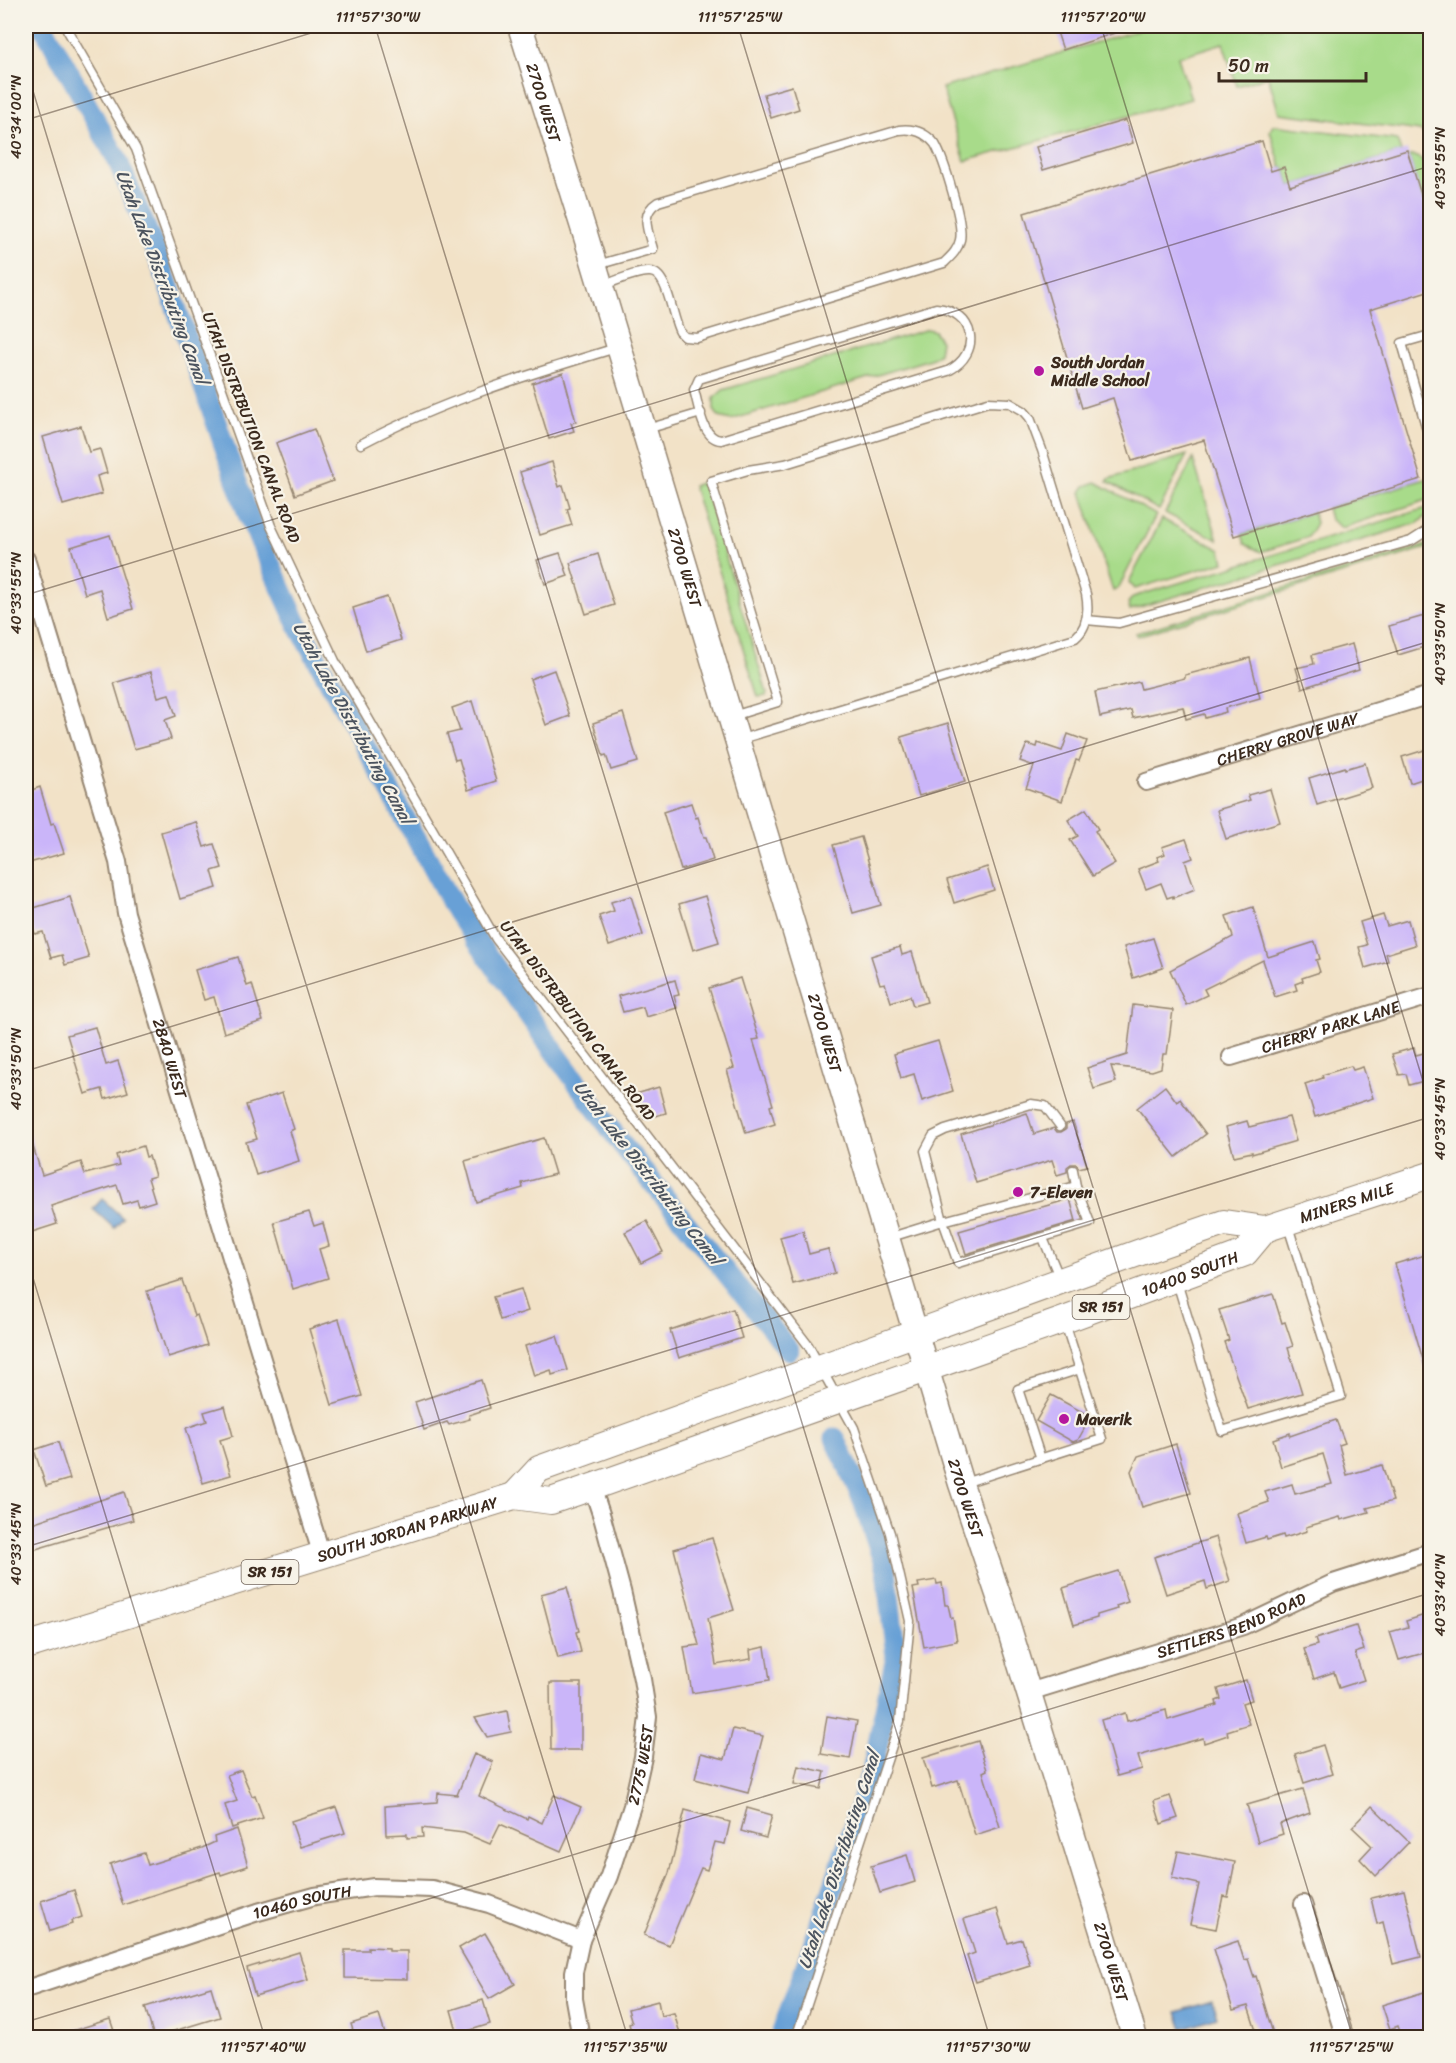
<svg xmlns="http://www.w3.org/2000/svg" width="1456" height="2063" font-family="Sriracha,sans-serif">
<style>
.green{fill:#a8db8a;stroke:#728254;stroke-width:1.5}
.water{fill:#68a0d6;stroke:#52657a;stroke-width:1.5}
.lines{fill:none;stroke-linecap:round;stroke-linejoin:round}
.canal{stroke:#68a0d6;stroke-width:21}
.building{fill:#cab5f9}
.service-casing{stroke:#968672;stroke-width:11}
.minor-casing{stroke:#968672;stroke-width:20}
.secondary-casing{stroke:#968672;stroke-width:27}
.primary-casing{stroke:#968672;stroke-width:28}
.service{stroke:#fff;stroke-width:8}
.minor{stroke:#fff;stroke-width:16}
.secondary{stroke:#fff;stroke-width:24}
.primary{stroke:#fff;stroke-width:26}
.ticks{fill:none;stroke:#3b2a1e;stroke-width:1.5;stroke-opacity:0.45}
.poi-dot{fill:#b5179e;stroke:#f7f3e8;stroke-width:2}
.labels{text-anchor:middle;stroke-width:4.5;stroke-linejoin:round;paint-order:stroke}
.shield{fill:#f7f3e8;stroke:#73665b;stroke-width:1.5}
.shield-label{font-size:15px;font-weight:bold;fill:#3b2a1e}
.street-label{font-size:16px;fill:#3b2a1e;stroke:#f7f3e8}
.poi-label{font-size:16px;font-weight:bold;fill:#3b2a1e;stroke:#f7f3e8;text-anchor:start}
.water-label{font-size:18px;font-style:italic;fill:#4b535e;stroke:#f7f3e8}
.neatline{fill:none;stroke:#3b2a1e;stroke-width:2}
.ticks-label{font-size:15px;text-anchor:middle;fill:#3b2a1e}
</style>
<rect width="100%" height="100%" fill="#f7f3e8"/>
<filter id="ink" filterUnits="userSpaceOnUse"><feTurbulence type="fractalNoise" baseFrequency=".0167" numOctaves="2"/><feDisplacementMap in="SourceGraphic" scale="12" xChannelSelector="R" yChannelSelector="G"/><feConvolveMatrix kernelMatrix="1 2 1 2 8 2 1 2 1" color-interpolation-filters="sRGB"/></filter>
<filter id="wash" filterUnits="userSpaceOnUse"><feTurbulence type="fractalNoise" baseFrequency=".008" numOctaves="4" result="noise"/><feDisplacementMap in="SourceGraphic" scale="24" xChannelSelector="R" yChannelSelector="G"/><feGaussianBlur stdDeviation="1.35" result="paint"/><feColorMatrix in="noise" values="0 0 0 0 0 0 0 0 0 0 0 0 0 0 0 0 0 1.4 0 .05"/><feComposite in="paint" operator="in"/></filter>
<g filter="url(#wash)">
<rect width="100%" height="100%" fill="#f2e2c7"/>
<!-- green -->
<g class="green">
<polygon points="1152,26 1430,26 1430,137 1420,131 1399,128 1279,113 1268,76 1237,86 1223,43 1178,57 1191,99 965,161 942,88"/>
<polygon points="1273,125 1397,140 1401,152 1290,186 1284,167 1281,167 1270,131"/>
<polygon points="1413,155 1430,164 1430,208 1425,209 1409,157"/>
<polygon points="928,329 934,331 941,341 939,353 933,358 731,420 719,417 714,410 714,398 723,390"/>
<polygon points="1187,455 1159,510 1107,481 1109,479"/>
<polygon points="1193,459 1218,540 1165,513"/>
<polygon points="1429,478 1430,499 1342,528 1330,519 1327,508"/>
<polygon points="703,482 767,693 766,696 758,697 693,486"/>
<polygon points="1096,482 1156,515 1118,589 1113,591 1081,492 1085,486"/>
<polygon points="1427,508 1430,509 1430,513 1418,523 1130,610 1128,603 1133,597"/>
<polygon points="1313,512 1316,523 1308,537 1261,552 1245,544 1242,534"/>
<polygon points="1162,519 1221,550 1224,562 1135,589 1129,582"/>
<polygon points="1430,544 1430,547 1137,636 1136,633"/>
</g>
<!-- water -->
<g class="water">
<polygon points="102,1199 123,1218 114,1228 93,1209"/>
<polygon points="1212,2001 1217,2017 1183,2028 1177,2012"/>
</g>
<g class="lines">
<!-- canal -->
<g class="canal">
<polyline points="43,26 117,159 161,264 249,517 297,623 457,912 543,1036 623,1146 789,1350"/>
<polyline points="780,2038 829,1900 873,1767 896,1657 886,1570 862,1498 835,1438"/>
</g>
</g>
<g id="blocks">
<!-- building -->
<g class="building">
<polygon points="1055,26 1127,26 1127,29 1063,50"/>
<polygon points="792,86 799,109 771,118 764,94"/>
<polygon points="1126,120 1133,143 1043,170 1036,147"/>
<polygon points="1262,141 1271,171 1284,167 1290,186 1407,150 1431,226 1431,290 1370,309 1421,479 1234,536 1204,440 1132,461 1113,398 1082,408 1024,213"/>
<polygon points="563,373 576,422 571,423 574,431 549,439 532,383"/>
<polygon points="81,426 89,452 100,449 107,473 97,476 102,494 63,505 43,437"/>
<polygon points="314,429 333,481 295,495 276,443"/>
<polygon points="552,462 559,487 563,485 570,508 567,509 572,525 540,535 520,472"/>
<polygon points="110,535 133,609 108,617 100,589 85,594 71,547"/>
<polygon points="560,553 568,576 545,584 537,560"/>
<polygon points="598,554 614,605 586,614 570,563"/>
<polygon points="387,597 401,640 366,651 353,608"/>
<polygon points="1431,614 1431,645 1398,655 1389,626"/>
<polygon points="1352,644 1359,670 1302,688 1296,668 1314,664 1312,655"/>
<polygon points="1250,658 1260,698 1225,708 1226,712 1205,718 1204,714 1186,719 1183,707 1133,718 1131,710 1100,717 1095,692 1139,682 1141,689 1185,678 1185,675"/>
<polygon points="554,670 570,716 546,725 530,679"/>
<polygon points="151,672 158,697 169,694 176,716 165,720 171,739 134,749 114,683"/>
<polygon points="472,701 496,781 468,790 459,759 455,760 447,734 460,731 452,708"/>
<polygon points="623,713 638,762 611,770 606,755 603,756 593,723"/>
<polygon points="948,723 965,782 919,796 901,737"/>
<polygon points="1068,734 1087,741 1079,761 1076,760 1062,801 1026,788 1034,766 1020,761 1027,744 1037,747 1038,743 1062,751"/>
<polygon points="1431,748 1431,776 1410,783 1402,757"/>
<polygon points="1365,763 1372,788 1317,805 1309,778 1345,767 1345,769"/>
<polygon points="40,787 51,824 54,823 64,853 26,864 26,792"/>
<polygon points="1270,789 1280,822 1226,839 1217,810 1250,800 1248,795"/>
<polygon points="691,803 696,818 698,817 704,837 706,837 713,860 681,870 663,812"/>
<polygon points="1086,809 1098,829 1095,831 1115,863 1093,876 1070,840 1078,836 1068,820"/>
<polygon points="196,822 204,847 214,844 222,868 212,871 217,888 180,899 161,832"/>
<polygon points="861,837 881,905 853,913 833,845"/>
<polygon points="1186,839 1193,858 1185,861 1195,889 1173,898 1173,896 1167,898 1161,883 1146,889 1138,869 1159,861 1157,857 1165,854 1162,847"/>
<polygon points="987,867 994,890 954,903 947,880"/>
<polygon points="631,896 643,935 609,946 599,916 614,911 611,902"/>
<polygon points="705,896 719,942 693,950 679,904"/>
<polygon points="70,897 89,958 65,965 62,955 51,958 43,932 35,934 27,910"/>
<polygon points="1253,907 1268,957 1315,942 1320,959 1316,960 1320,972 1302,978 1303,981 1295,984 1297,990 1275,997 1263,960 1204,989 1207,995 1186,1005 1170,970 1233,937 1226,916"/>
<polygon points="1383,915 1387,926 1408,920 1415,945 1386,954 1388,961 1365,968 1359,947 1367,945 1360,922"/>
<polygon points="1153,938 1163,968 1133,978 1124,947"/>
<polygon points="900,947 902,955 912,952 927,1002 913,1006 910,996 891,1002 885,983 880,984 871,956"/>
<polygon points="238,957 247,986 252,984 263,1021 224,1033 214,997 204,1000 195,970"/>
<polygon points="740,978 759,1039 753,1040 773,1105 770,1106 775,1124 746,1133 727,1070 734,1068 709,988"/>
<polygon points="675,980 679,995 674,996 677,1008 646,1017 643,1007 623,1012 618,996"/>
<polygon points="1133,1005 1173,1010 1167,1054 1163,1054 1161,1068 1152,1071 1111,1066 1116,1082 1094,1089 1087,1068 1127,1055"/>
<polygon points="95,1027 106,1065 118,1061 128,1092 105,1099 102,1089 85,1094 67,1035"/>
<polygon points="938,1041 953,1091 922,1101 914,1074 901,1078 894,1054"/>
<polygon points="1414,1048 1416,1055 1431,1051 1431,1079 1409,1085 1406,1074 1399,1075 1392,1054"/>
<polygon points="1351,1066 1353,1070 1363,1067 1373,1098 1315,1117 1305,1084 1323,1078 1322,1075"/>
<polygon points="1165,1086 1177,1102 1180,1099 1206,1134 1176,1157 1137,1108"/>
<polygon points="659,1087 666,1113 644,1119 636,1094"/>
<polygon points="282,1093 294,1129 290,1131 299,1161 256,1175 246,1142 257,1139 246,1105"/>
<polygon points="1027,1113 1034,1134 1054,1128 1057,1132 1061,1132 1066,1129 1066,1124 1073,1122 1087,1166 1079,1168 1076,1164 1071,1164 1067,1167 1067,1172 1057,1175 1052,1160 976,1183 961,1134"/>
<polygon points="1289,1117 1296,1141 1252,1154 1252,1152 1234,1156 1226,1127 1247,1121 1249,1127"/>
<polygon points="26,1134 29,1134 42,1175 81,1162 85,1174 119,1165 116,1155 143,1146 146,1157 149,1156 155,1176 148,1178 155,1201 139,1206 137,1200 123,1204 117,1185 51,1206 57,1224 26,1234"/>
<polygon points="544,1138 555,1174 522,1183 523,1188 476,1202 465,1161"/>
<polygon points="1070,1199 1076,1221 966,1254 959,1231"/>
<polygon points="309,1212 314,1226 323,1223 329,1246 319,1249 328,1278 293,1289 274,1222"/>
<polygon points="647,1221 663,1252 641,1263 625,1232"/>
<polygon points="803,1231 809,1254 828,1249 835,1273 793,1284 780,1237"/>
<polygon points="1425,1255 1431,1275 1431,1369 1426,1370 1395,1264"/>
<polygon points="182,1280 194,1316 197,1315 207,1345 168,1357 147,1291"/>
<polygon points="521,1289 528,1311 500,1320 493,1297"/>
<polygon points="1273,1294 1282,1323 1285,1322 1293,1346 1288,1348 1302,1393 1248,1409 1224,1342 1229,1340 1219,1310"/>
<polygon points="733,1309 742,1338 679,1358 670,1330"/>
<polygon points="339,1319 362,1396 332,1405 309,1329"/>
<polygon points="557,1336 568,1370 552,1375 551,1370 534,1376 525,1346"/>
<polygon points="481,1380 490,1408 469,1415 470,1419 449,1425 447,1422 424,1430 415,1402"/>
<polygon points="1051,1395 1088,1415 1089,1420 1078,1440 1073,1442 1036,1421"/>
<polygon points="225,1406 233,1436 220,1440 231,1475 203,1483 186,1428 207,1421 204,1412"/>
<polygon points="1336,1420 1345,1443 1339,1445 1347,1475 1382,1465 1393,1501 1367,1508 1369,1512 1341,1520 1340,1517 1306,1527 1307,1531 1284,1538 1283,1535 1267,1540 1266,1537 1246,1543 1237,1513 1269,1502 1265,1492 1292,1484 1295,1494 1332,1484 1323,1454 1281,1467 1273,1439 1290,1433 1290,1436"/>
<polygon points="58,1442 70,1479 46,1486 34,1450"/>
<polygon points="1176,1444 1191,1493 1142,1507 1131,1471 1138,1456"/>
<polygon points="124,1492 133,1520 26,1552 26,1525"/>
<polygon points="1216,1537 1230,1581 1207,1589 1205,1581 1166,1594 1154,1557"/>
<polygon points="712,1538 734,1610 708,1618 716,1665 751,1659 750,1650 765,1647 770,1680 692,1693 684,1647 699,1645 674,1549"/>
<polygon points="1118,1571 1128,1602 1116,1606 1117,1609 1097,1615 1097,1618 1074,1625 1063,1588"/>
<polygon points="936,1580 937,1584 942,1583 945,1605 948,1605 951,1618 953,1618 957,1641 924,1647 913,1588 919,1587 918,1583"/>
<polygon points="567,1587 579,1631 576,1632 581,1652 558,1658 541,1594"/>
<polygon points="1431,1613 1431,1651 1399,1660 1390,1632 1408,1627 1406,1621"/>
<polygon points="1356,1626 1364,1650 1355,1653 1364,1680 1339,1688 1334,1672 1314,1679 1304,1649 1317,1645 1315,1639"/>
<polygon points="1246,1680 1252,1700 1242,1703 1249,1724 1227,1731 1228,1735 1204,1743 1203,1738 1138,1756 1142,1769 1117,1776 1101,1720 1125,1713 1127,1721 1166,1710 1168,1720 1217,1705 1216,1701 1221,1699 1218,1689"/>
<polygon points="550,1683 581,1683 581,1750 551,1750"/>
<polygon points="507,1711 511,1732 487,1737 475,1718"/>
<polygon points="827,1716 857,1721 850,1759 821,1754"/>
<polygon points="733,1729 763,1736 748,1793 695,1779 701,1753 725,1759"/>
<polygon points="978,1741 987,1770 983,1772 1000,1827 975,1835 958,1780 932,1788 923,1758"/>
<polygon points="1323,1745 1332,1774 1304,1783 1295,1754"/>
<polygon points="474,1754 493,1762 479,1796 527,1819 528,1816 542,1823 554,1795 581,1807 561,1851 500,1824 490,1844 464,1833 422,1828 423,1837 407,1838 407,1834 386,1835 385,1806 437,1802 438,1793 457,1795"/>
<polygon points="798,1766 825,1772 821,1789 794,1784"/>
<polygon points="241,1770 252,1796 255,1795 263,1818 232,1828 225,1805 237,1801 227,1775"/>
<polygon points="1303,1789 1310,1813 1280,1824 1283,1834 1258,1842 1247,1805"/>
<polygon points="1170,1796 1178,1818 1161,1824 1154,1801"/>
<polygon points="1372,1806 1409,1842 1376,1876 1360,1859 1372,1846 1352,1827"/>
<polygon points="336,1807 345,1833 300,1847 291,1821"/>
<polygon points="747,1808 772,1815 766,1838 741,1831"/>
<polygon points="685,1810 730,1822 725,1844 715,1842 707,1870 701,1868 669,1945 644,1935 669,1873"/>
<polygon points="237,1829 248,1866 221,1875 220,1872 186,1883 186,1884 123,1905 110,1864 144,1853 148,1865 202,1848 215,1842 214,1837"/>
<polygon points="1178,1851 1235,1862 1228,1897 1223,1896 1216,1929 1190,1924 1199,1884 1172,1878"/>
<polygon points="907,1855 915,1882 880,1893 871,1866"/>
<polygon points="74,1890 82,1917 71,1921 72,1924 50,1931 41,1901"/>
<polygon points="1404,1890 1421,1957 1393,1964 1383,1922 1377,1924 1371,1898"/>
<polygon points="997,1909 1008,1943 1022,1939 1030,1965 976,1982 967,1956 975,1953 964,1919"/>
<polygon points="485,1933 515,1984 489,1999 459,1948"/>
<polygon points="1238,1941 1244,1960 1248,1959 1254,1977 1256,1976 1274,2037 1258,2037 1248,2006 1233,2010 1214,1949"/>
<polygon points="368,1947 389,1948 389,1951 407,1951 407,1979 345,1978 345,1950 368,1950"/>
<polygon points="299,1952 308,1980 255,1996 247,1968"/>
<polygon points="211,1987 220,2017 154,2037 145,2007"/>
<polygon points="1424,1992 1431,2014 1431,2037 1402,2037 1398,2026 1390,2029 1382,2005"/>
<polygon points="483,2000 490,2024 458,2034 451,2010"/>
<polygon points="658,2001 661,2016 674,2013 681,2037 633,2037 629,2024 632,2023 628,2009"/>
<polygon points="379,2015 386,2037 355,2037 351,2024"/>
<polygon points="110,2019 116,2037 62,2037 62,2034"/>
</g>
</g>
</g>
<g filter="url(#ink)">
<use href="#blocks" fill-opacity="0" stroke="#968672" stroke-width="1.5"/>
<g class="lines">
<defs>
<g id="service">
<polyline points="65,26 136,149 271,526 335,661 496,939 808,1345 854,1428 890,1533 910,1621 900,1721 796,2038"/>
<path d="M597,265L653,249C648,231 639,214 658,202L899,130C914,128 925,132 935,144C944,160 964,223 960,240C958,250 951,256 944,263L697,338L685,337L680,332C672,318 668,272 650,272C637,271 616,281 604,285"/>
<path d="M936,308C975,311 983,353 948,371L721,440C702,439 699,406 694,390L699,379Z"/>
<polyline points="1430,335 1402,343 1430,440"/>
<polyline points="647,429 701,413"/>
<path d="M361,444C441,401 530,374 616,348"/>
<polyline points="1086,620 1119,623 1411,541 1430,529"/>
<path d="M733,716L778,702L711,481L748,470L785,464L988,402L1010,403L1024,411L1030,418L1042,450L1086,594C1089,610 1088,627 1075,638L738,740"/>
<polyline points="1073,1170 1076,1186"/>
<polyline points="888,1238 943,1221 1076,1186 1090,1223 958,1263 943,1221 925,1151 933,1136 945,1130 1031,1104 1045,1106 1060,1126"/>
<polyline points="1043,1238 1060,1279"/>
<polyline points="1177,1282 1222,1431 1341,1396 1288,1226"/>
<polyline points="1041,1459 1018,1389 1080,1369"/>
<polyline points="964,1483 1102,1439 1065,1323"/>
</g>
<g id="minor">
<path id="s1" d="M26,559L118,862L126,913L322,1556"/>
<path id="s2" d="M1146,782L1430,695"/>
<path id="s3" d="M1231,1057L1430,996"/>
<path id="s4" d="M1029,1692L1243,1626L1333,1583L1430,1552"/>
<polyline points="1303,1904 1345,2038"/>
<path id="s5" d="M26,1989L258,1912L315,1896L374,1887L432,1889L489,1904L581,1940"/>
<path id="s6" d="M581,2038L574,1999V1972L581,1940L609,1876L632,1806L643,1757L648,1717L642,1679L622,1591L602,1517L592,1487"/>
</g>
<g id="secondary">
<path id="s7" d="M520,26L586,237L961,1484L1003,1609L1135,2038"/>
</g>
<g id="primary">
<polyline points="514,1496 539,1469 1163,1244 1224,1223 1265,1229"/>
<path id="s8" d="M26,1646L514,1496L551,1501L592,1487L1064,1320L1245,1253L1265,1229L1430,1175"/>
</g>
</defs>
<!-- service casing -->
<use href="#service" class="service-casing"/>
<!-- minor casing -->
<use href="#minor" class="minor-casing"/>
<!-- secondary casing -->
<use href="#secondary" class="secondary-casing"/>
<!-- primary casing -->
<use href="#primary" class="primary-casing"/>
<!-- service -->
<use href="#service" class="service"/>
<!-- minor -->
<use href="#minor" class="minor"/>
<!-- secondary -->
<use href="#secondary" class="secondary"/>
<!-- primary -->
<use href="#primary" class="primary"/>
</g>
</g>
<!-- ticks -->
<path class="ticks" d="M375,26L990,2038M738,26L1353,2038M1101,26L1430,1104M26,68L628,2038M26,120L334,26M26,595L1430,166M26,1071L1430,641M26,1255L265,2038M26,1547L1430,1117M26,2022L1430,1593"/>
<!-- markers -->
<g class="poi-dot">
<circle cx="1039" cy="371" r="6"/>
<circle cx="1018" cy="1192" r="6"/>
<circle cx="1064" cy="1419" r="6"/>
</g>
<g class="labels">
<!-- shield labels -->
<g class="shield">
<rect x="1072.5" y="1295" width="57" height="24" rx="4.5"/>
<rect x="241.5" y="1560" width="57" height="24" rx="4.5"/>
</g>
<g class="shield-label">
<text x="1101" y="1312">SR 151</text>
<text x="270" y="1577">SR 151</text>
</g>
<!-- street labels -->
<g class="street-label">
<text dy="6" stroke="none"><textPath href="#s7" startOffset="80">2700 WEST</textPath></text>
<text transform="translate(252 427) rotate(69)" y="6">UTAH DISTRIBUTION CANAL ROAD</text>
<text dy="6" stroke="none"><textPath href="#s7" startOffset="566">2700 WEST</textPath></text>
<text dy="6" stroke="none"><textPath href="#s2" startOffset="148">CHERRY GROVE WAY</textPath></text>
<text transform="translate(578 1020) rotate(53)" y="6">UTAH DISTRIBUTION CANAL ROAD</text>
<text dy="6" stroke="none"><textPath href="#s3" startOffset="104">CHERRY PARK LANE</textPath></text>
<text dy="6" stroke="none"><textPath href="#s7" startOffset="1052">2700 WEST</textPath></text>
<text dy="6" stroke="none"><textPath href="#s1" startOffset="520">2840 WEST</textPath></text>
<text dy="6" stroke="none"><textPath href="#s8" startOffset="1402">MINERS MILE</textPath></text>
<text dy="6" stroke="none"><textPath href="#s8" startOffset="1226">10400 SOUTH</textPath></text>
<text dy="6" stroke="none"><textPath href="#s7" startOffset="1538">2700 WEST</textPath></text>
<text dy="6" stroke="none"><textPath href="#s8" startOffset="399">SOUTH JORDAN PARKWAY</textPath></text>
<text dy="6" stroke="none"><textPath href="#s4" startOffset="213">SETTLERS BEND ROAD</textPath></text>
<text dy="6" stroke="none"><textPath href="#s6" startOffset="285">2775 WEST</textPath></text>
<text dy="6" stroke="none"><textPath href="#s5" startOffset="290">10460 SOUTH</textPath></text>
<text dy="6" stroke="none"><textPath href="#s7" startOffset="2024">2700 WEST</textPath></text>
</g>
<!-- poi labels -->
<g class="poi-label">
<text x="1051" y="368">South Jordan<tspan x="1051" dy="18">Middle School</tspan></text>
<text x="1030" y="1198">7-Eleven</text>
<text x="1076" y="1425">Maverik</text>
</g>
<!-- water labels -->
<g class="water-label">
<text transform="translate(162 277) rotate(69)" y="6">Utah Lake Distributing Canal</text>
<text transform="translate(353 723) rotate(61)" y="6">Utah Lake Distributing Canal</text>
<text transform="translate(648 1173) rotate(52)" y="6">Utah Lake Distributing Canal</text>
<text transform="translate(839 1860) rotate(-72)" y="6">Utah Lake Distributing Canal</text>
</g>
</g>
<!-- margin -->
<rect width="1456" height="2063" fill="none" stroke="#f7f3e8" stroke-width="66"/>
<!-- scale -->
<path d="M1219 72v9h147v-9" fill="none" stroke="#3b2a1e" stroke-width="3"/>
<text x="1228" y="72" font-size="18" fill="#3b2a1e" stroke="#f7f3e8" stroke-width="4.5" paint-order="stroke">50 m</text>
<rect x="33" y="33" width="1390" height="1997" class="neatline"/>
<g class="ticks-label">
<text x="378" y="22">111°57'30"W</text>
<text x="740" y="22">111°57'25"W</text>
<text x="1103" y="22">111°57'20"W</text>
<text transform="translate(16 117) rotate(-90)" y="5">40°34'00"N</text>
<text transform="translate(1440 168) rotate(-90)" y="5">40°33'55"N</text>
<text transform="translate(16 593) rotate(-90)" y="5">40°33'55"N</text>
<text transform="translate(1440 644) rotate(-90)" y="5">40°33'50"N</text>
<text transform="translate(16 1069) rotate(-90)" y="5">40°33'50"N</text>
<text transform="translate(1440 1119) rotate(-90)" y="5">40°33'45"N</text>
<text transform="translate(16 1544) rotate(-90)" y="5">40°33'45"N</text>
<text transform="translate(1440 1595) rotate(-90)" y="5">40°33'40"N</text>
<text x="263" y="2052">111°57'40"W</text>
<text x="625" y="2052">111°57'35"W</text>
<text x="988" y="2052">111°57'30"W</text>
<text x="1351" y="2052">111°57'25"W</text>
</g>
</svg>
